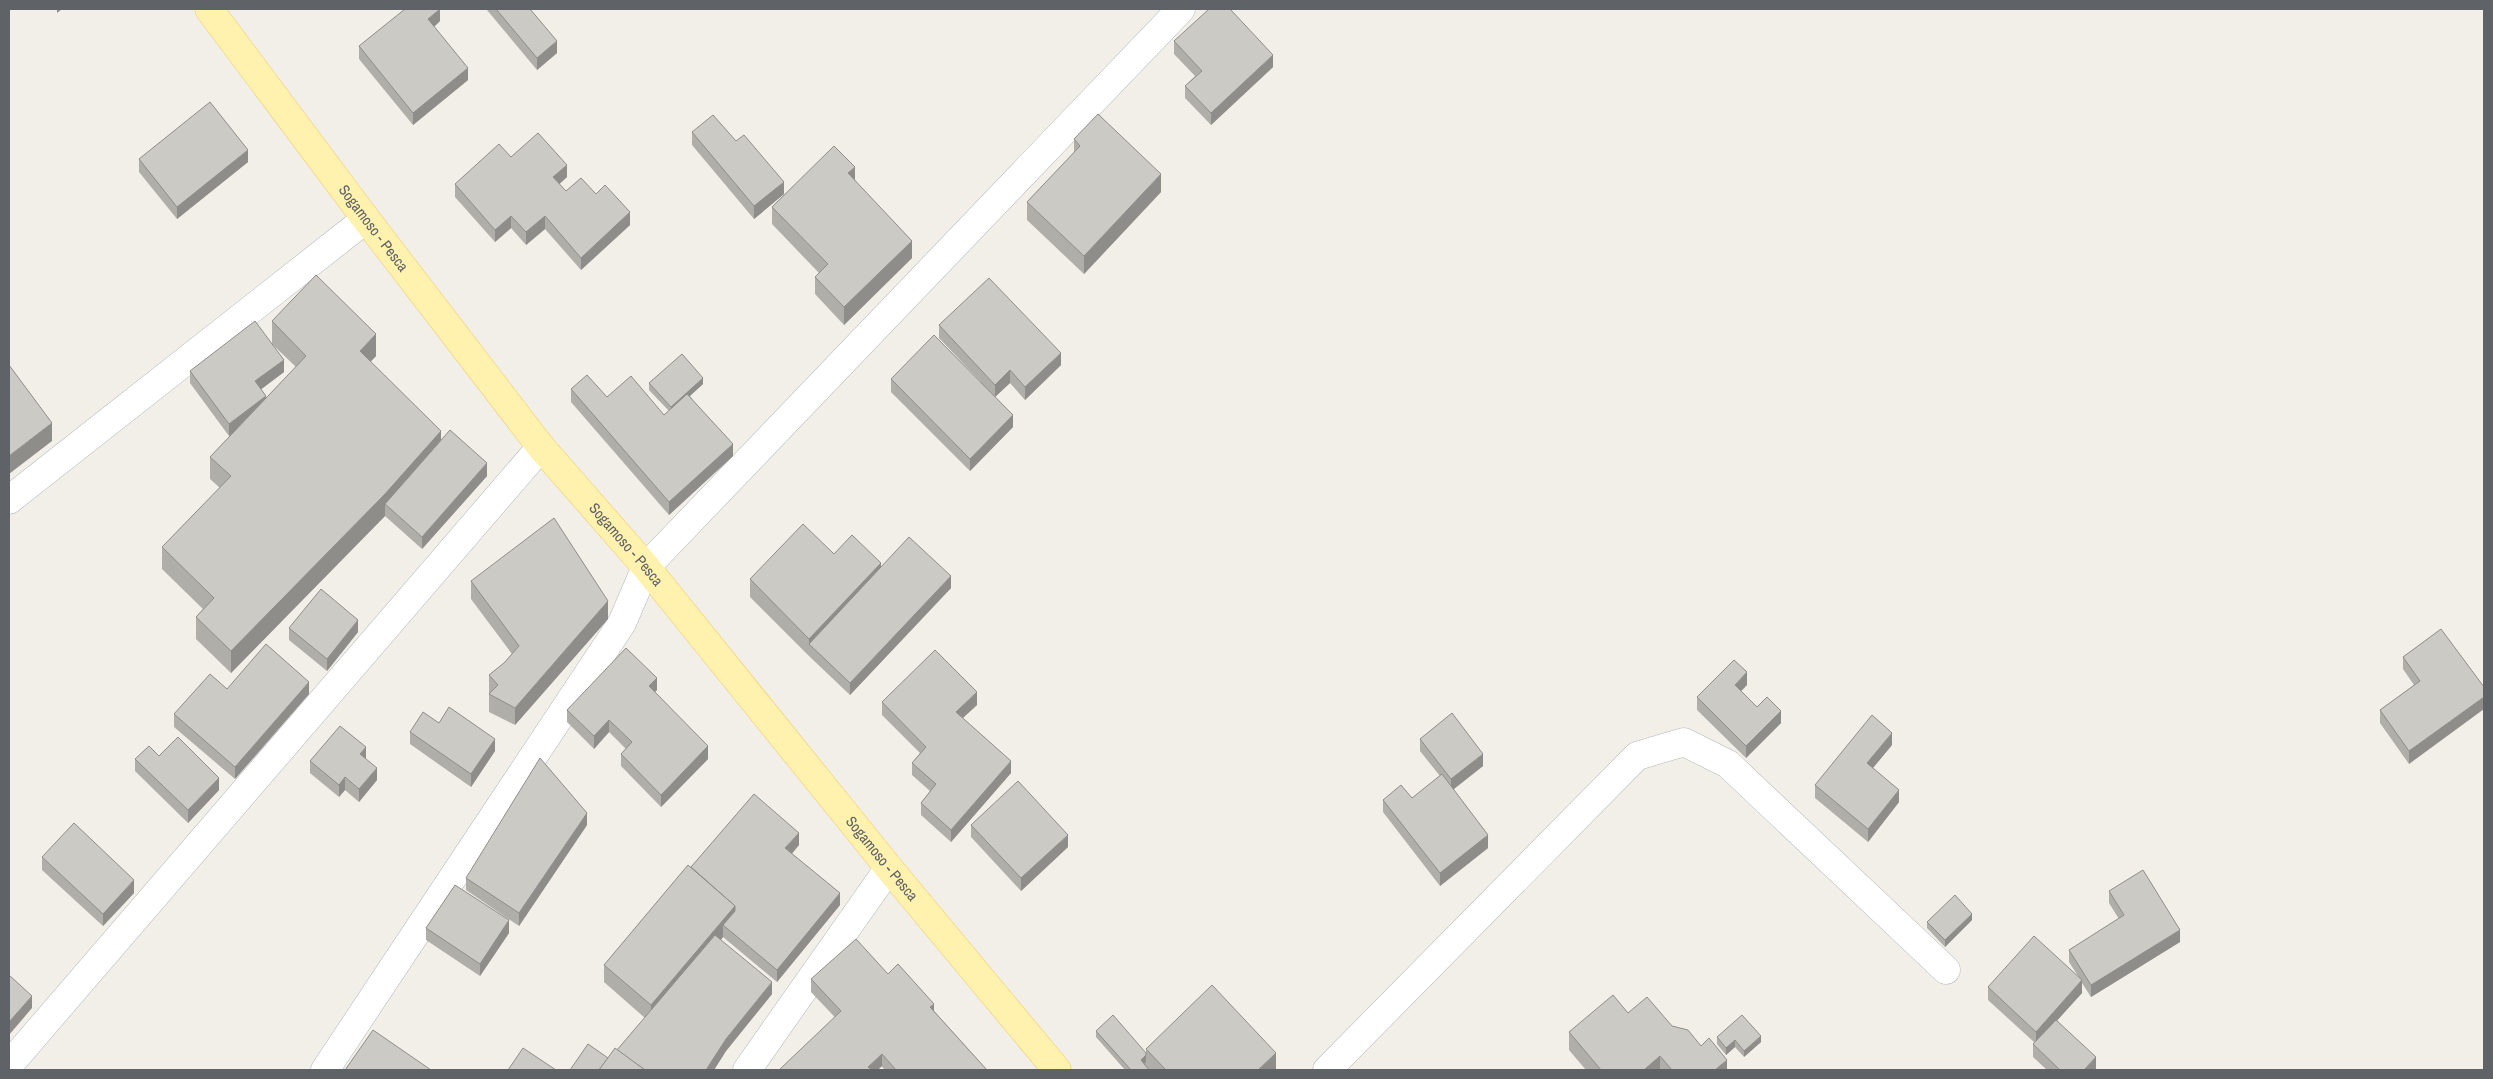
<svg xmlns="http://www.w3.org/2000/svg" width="2493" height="1079" font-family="'Archivo Narrow',sans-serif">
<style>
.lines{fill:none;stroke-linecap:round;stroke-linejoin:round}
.minor-casing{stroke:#b5b8bc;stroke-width:29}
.major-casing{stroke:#f2c960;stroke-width:29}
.minor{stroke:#fff;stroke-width:28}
.major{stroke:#fff2af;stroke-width:28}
.wall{fill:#afaea9;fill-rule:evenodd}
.shaded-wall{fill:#8f8d8a}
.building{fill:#cccac5;stroke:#8f8d8a}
.labels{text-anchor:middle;stroke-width:5;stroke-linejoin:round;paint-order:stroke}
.street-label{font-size:15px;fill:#5f6368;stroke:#fff}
</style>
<rect width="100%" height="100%" fill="#f1efe8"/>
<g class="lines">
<defs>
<g id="minor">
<polyline points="9,500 366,219"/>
<polyline points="9,1065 541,447"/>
<polyline points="325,1070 622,623 646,567 1181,9"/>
<polyline points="747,1070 889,868"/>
<polyline points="1327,1070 1637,756 1684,742 1728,764 1946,970"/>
</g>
<g id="major">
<path id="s1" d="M209,9L366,219L541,447L646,567L889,868L1057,1070"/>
</g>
</defs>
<!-- minor casing -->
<use href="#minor" class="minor-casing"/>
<!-- major casing -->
<use href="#major" class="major-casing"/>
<!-- minor -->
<use href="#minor" class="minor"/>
<!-- major -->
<use href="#major" class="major"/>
</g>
<!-- wall -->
<g class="wall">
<polygon points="487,9 530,9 557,53 537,70 487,10"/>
<polygon points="440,21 434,27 468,80 413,125 359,59 359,46"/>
<polygon points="1174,41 1273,67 1211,125 1185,98 1185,86 1195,76 1174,54"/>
<polygon points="692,132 736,141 784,194 754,219 692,145"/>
<polygon points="1074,139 1161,192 1084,274 1027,220 1027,202 1074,153"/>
<polygon points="511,157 567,177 559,184 566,191 596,194 630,225 581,270 545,229 526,245 511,228 495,242 455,197 455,184"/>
<polygon points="139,159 248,162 177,219 139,172"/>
<polygon points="855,180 912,258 844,325 815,294 815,277 819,273 772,224 772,207"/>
<path d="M272,321L376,356L370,362L441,440L487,476L422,549L385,516L231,673L196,639V617L203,609L162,569V547L220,488L210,479V457L232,434L229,436L190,383V371L272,343ZM272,344L296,367L266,398L261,389L284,372Z"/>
<polygon points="939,325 1061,365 1025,400 1010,383 995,397 1013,427 970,471 891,392 891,379 981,382 939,338"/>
<polygon points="649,383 703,384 690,396 733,456 669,515 571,402 571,389 607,397 664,415 669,411 649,390"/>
<polygon points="834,554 951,588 850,695 809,656 750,597 750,579"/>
<polygon points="471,581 608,619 515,725 489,712 489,675 504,663 512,654 471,599"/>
<polygon points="289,628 358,632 327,671 289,640"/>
<polygon points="2441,629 2409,764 2380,723 2380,710 2414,685 2403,669 2403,657"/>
<polygon points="1747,685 1741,691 1757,707 1781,723 1746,758 1697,710 1697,697"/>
<polygon points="227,689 309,694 235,779 174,727 174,714"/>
<polygon points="657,690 655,692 708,759 661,807 621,766 621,754 626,749 609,732 594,749 567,722 567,710"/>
<polygon points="882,702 977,705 963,718 1011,773 951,842 921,815 921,803 930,791 912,775 912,763 920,753 882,715"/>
<polygon points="410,732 495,751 471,787 410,744"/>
<polygon points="1420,739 1483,766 1453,790 1488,848 1440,886 1383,812 1383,800 1412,798 1440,776 1420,751"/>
<polygon points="1892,745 1873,768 1899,802 1868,842 1815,798 1815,785"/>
<polygon points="159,756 219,790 188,823 135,771 135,759"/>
<polygon points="366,759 377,780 359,802 345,790 339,797 310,773 310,761"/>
<polygon points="587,825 519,926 466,890 466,878"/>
<polygon points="971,825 1068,847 1021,891 971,837"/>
<polygon points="799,845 792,854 840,905 777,982 723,937 721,940 772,994 726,1051 714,1070 570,1070 608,1058 617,1050 645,1018 604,982 604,965 691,867"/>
<polygon points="42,857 134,893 103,926 42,870"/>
<polygon points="2109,891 2180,942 2091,997 2082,983 2082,993 2057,1020 2096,1070 2047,1070 2033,1057 2033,1044 2035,1043 1988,1000 1988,987 2078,976 2069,962 2069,950 2119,919 2109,903"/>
<polygon points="1972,920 1945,947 1927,928 1927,922"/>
<polygon points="426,928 509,933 480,976 426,940"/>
<polygon points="888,974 934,1011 987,1070 885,1070 811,992 811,979"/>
<polygon points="1628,1013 1672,1026 1701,1046 1727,1070 1586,1070 1569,1050 1569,1032"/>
<polygon points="1096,1031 1146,1053 1146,1049 1276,1070 1125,1070 1096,1037"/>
<polygon points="1717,1037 1761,1042 1744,1057 1735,1047 1726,1055 1717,1044"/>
</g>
<!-- shaded-wall -->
<g class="shaded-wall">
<polygon points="57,9 62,9 57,13"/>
<polygon points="440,9 440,21 428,32 428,19"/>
<polygon points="557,41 557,53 537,70 537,58"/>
<polygon points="1273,55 1273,67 1211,125 1211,113"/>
<polygon points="468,68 468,80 413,125 413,113"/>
<polygon points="248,150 248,162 177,219 177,207"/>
<polygon points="567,165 567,177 553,190 553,177"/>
<polygon points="855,167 855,185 848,173"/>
<polygon points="1161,174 1161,192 1084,274 1084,256"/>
<polygon points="784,182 784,194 754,219 754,206"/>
<polygon points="630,212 630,225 581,270 581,258"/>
<polygon points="511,216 511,228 495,242 495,230"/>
<polygon points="545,216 545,229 526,245 526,232"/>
<polygon points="912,241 912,258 844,325 844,307"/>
<polygon points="376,334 376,356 360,373 360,351"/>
<polygon points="1061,353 1061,365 1025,400 1025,387"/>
<polygon points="284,360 284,372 255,394 255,381"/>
<polygon points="1010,370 1010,383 995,397 995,385"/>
<polygon points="703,378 703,384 671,413 671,407"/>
<polygon points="266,396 266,408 229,436 229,424"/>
<polygon points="1013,415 1013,427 970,471 970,459"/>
<polygon points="52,423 52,441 9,474 9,456"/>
<polygon points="441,431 441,453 385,504 385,516 231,673 231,651"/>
<polygon points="733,444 733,456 669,515 669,502"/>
<polygon points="487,463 487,476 422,549 422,537"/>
<polygon points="881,563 881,581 809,644 809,639"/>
<polygon points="951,576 951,588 850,695 850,683"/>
<polygon points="608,601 608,619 515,725 515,708"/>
<polygon points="358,620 358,632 327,671 327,659"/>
<polygon points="1747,672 1747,685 1735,697 1735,685"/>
<polygon points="657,678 657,690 649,698 649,686"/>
<polygon points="309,682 309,694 235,779 235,767"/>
<polygon points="977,692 977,705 956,724 956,712"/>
<polygon points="2484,697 2484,709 2409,764 2409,751"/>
<polygon points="1781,711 1781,723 1746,758 1746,746"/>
<polygon points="609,720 609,732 594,749 594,736"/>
<polygon points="1892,733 1892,745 1867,775 1867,763"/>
<polygon points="495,739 495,751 471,787 471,774"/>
<polygon points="708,746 708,759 661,807 661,795"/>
<polygon points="366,747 366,760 360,754"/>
<polygon points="1483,754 1483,766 1451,791 1451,779"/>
<polygon points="1011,761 1011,773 951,842 951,830"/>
<polygon points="377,768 377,780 359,802 359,789"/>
<polygon points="345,777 345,790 339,797 339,785"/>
<polygon points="219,778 219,790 188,823 188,810"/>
<polygon points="1899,790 1899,802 1868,842 1868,829"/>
<polygon points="587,813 587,825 519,926 519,913"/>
<polygon points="799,833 799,845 785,861 785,848"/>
<polygon points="1068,835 1068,847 1021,891 1021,878"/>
<polygon points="1488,835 1488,848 1440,886 1440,873"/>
<polygon points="134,880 134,893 103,926 103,914"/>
<polygon points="840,893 840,905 777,982 777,970"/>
<polygon points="735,906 735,923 723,925 723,937 651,1023 651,1005"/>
<polygon points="1972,914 1972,920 1945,947 1945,940"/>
<polygon points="509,920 509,933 480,976 480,964"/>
<polygon points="2180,930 2180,942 2091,997 2091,985"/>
<polygon points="2082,980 2082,993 2036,1044 2036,1032"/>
<polygon points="772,982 772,994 726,1051 714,1070 706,1070 726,1039"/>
<polygon points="32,996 32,1008 9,1035 9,1022"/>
<polygon points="934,1004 934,1016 930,1007"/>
<polygon points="1761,1036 1761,1042 1744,1057 1744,1051"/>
<polygon points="1735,1040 1735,1047 1726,1055 1726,1048"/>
<polygon points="1276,1053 1276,1070 1258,1070"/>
<polygon points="882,1054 882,1066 878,1070 868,1070 868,1067"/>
<polygon points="1146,1055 1146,1062 1141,1067 1141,1060"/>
<polygon points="1660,1056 1660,1070 1645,1070 1645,1069"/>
<polygon points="2096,1057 2096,1070 2084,1070"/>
<polygon points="1727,1060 1727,1070 1715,1070"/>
</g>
<!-- building -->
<g class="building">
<polygon points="405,9 440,9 428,19 468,68 413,113 359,46"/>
<polygon points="496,9 530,9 557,41 537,58"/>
<polygon points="1209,9 1230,9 1273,55 1211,113 1185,86 1202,71 1174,41"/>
<polygon points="210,102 248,150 177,207 139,159"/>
<polygon points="1098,114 1161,174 1084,256 1027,202 1080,146 1074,139"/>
<polygon points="713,115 736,141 744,135 784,182 754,206 692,132"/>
<polygon points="538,133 567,165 553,177 566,191 581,178 596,194 605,185 630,212 581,258 545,216 526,232 511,216 495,230 455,184 499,144 511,157"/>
<polygon points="834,146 855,167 848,173 912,241 844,307 815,277 828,264 772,207"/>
<polygon points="316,275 376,334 360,351 441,431 385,494 231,651 196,617 214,598 162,547 231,476 210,457 306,356 272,321"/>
<polygon points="989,278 1061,353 1025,387 1010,370 995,385 939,325"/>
<polygon points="255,321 284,360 255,381 266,396 229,424 190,371"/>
<polygon points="934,335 1013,415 970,459 891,379"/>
<polygon points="682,354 703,378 671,407 649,383"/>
<polygon points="9,365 52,423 9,456"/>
<polygon points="587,375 607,397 631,376 664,415 687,394 733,444 669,502 571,389"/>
<polygon points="450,430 487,463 422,537 385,504"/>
<polygon points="554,518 608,601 515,708 489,694 498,685 489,675 504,663 519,646 471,581"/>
<polygon points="803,524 834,554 852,535 881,563 809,639 750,579"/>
<polygon points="909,537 951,576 850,683 809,644"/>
<polygon points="321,589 358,620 327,659 289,628"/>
<polygon points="2441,629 2484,687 2484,697 2409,751 2380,710 2420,681 2403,657"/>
<polygon points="266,644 309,682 235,767 174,714 210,674 227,689"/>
<polygon points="626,648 657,678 649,686 708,746 661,795 621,754 632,742 609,720 594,736 567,710"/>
<polygon points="935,650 977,692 956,712 1011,761 951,830 921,803 936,784 912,763 926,747 882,702"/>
<polygon points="1734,660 1747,672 1735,685 1757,707 1767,697 1781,711 1746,746 1697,697"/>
<polygon points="449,707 495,739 471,774 410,732 423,712 439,723"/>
<polygon points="1452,713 1483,754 1451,779 1420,739"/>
<polygon points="1872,715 1892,733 1867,763 1899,790 1868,829 1815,785"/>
<polygon points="340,726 366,747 360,754 377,768 359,789 345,777 339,785 310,761"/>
<polygon points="178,737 219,778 188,810 135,759 149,746 159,756"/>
<polygon points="540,758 587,813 519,913 466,878"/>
<polygon points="1442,774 1488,835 1440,873 1383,800 1401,785 1412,798"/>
<polygon points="1018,781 1068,835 1021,878 971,825"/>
<polygon points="754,794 799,833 785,848 840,893 777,970 723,925 735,911 735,906 691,867"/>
<polygon points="74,823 134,880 103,914 42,857"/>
<polygon points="688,865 735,906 651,1005 604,965"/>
<polygon points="2143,870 2180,930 2091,985 2069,950 2124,915 2109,891"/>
<polygon points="455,885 509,920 480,964 426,928"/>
<polygon points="1955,895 1972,914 1945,940 1927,922"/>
<polygon points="715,935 772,982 726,1039 706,1070 645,1070 617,1050"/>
<polygon points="2034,936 2082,980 2036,1032 1988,987"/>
<polygon points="856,939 888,974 898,964 934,1004 930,1007 987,1070 896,1070 882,1054 868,1067 872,1070 779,1070 841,1011 811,979"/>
<polygon points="9,975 32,996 9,1022"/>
<polygon points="1212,985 1276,1053 1258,1070 1166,1070 1146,1049"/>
<polygon points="1613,995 1628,1013 1647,997 1672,1026 1688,1030 1701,1046 1709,1038 1727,1060 1715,1070 1672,1070 1660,1056 1645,1069 1647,1070 1601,1070 1569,1032"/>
<polygon points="1113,1015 1146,1053 1146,1055 1141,1060 1149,1070 1131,1070 1096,1031"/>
<polygon points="1742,1015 1761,1036 1744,1051 1735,1040 1726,1048 1717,1037"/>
<polygon points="2056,1020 2096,1057 2084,1070 2060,1070 2033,1044"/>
<polygon points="373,1030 431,1070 345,1070"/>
<polygon points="588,1044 608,1058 599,1070 570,1070"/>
<polygon points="523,1048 556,1070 508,1070"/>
<polygon points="615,1048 645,1070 599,1070"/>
</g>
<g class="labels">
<!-- street labels -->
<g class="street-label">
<text dy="5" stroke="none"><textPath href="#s1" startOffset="274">Sogamoso - Pesca</textPath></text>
<text dy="5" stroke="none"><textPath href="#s1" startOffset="679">Sogamoso - Pesca</textPath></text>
<text dy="5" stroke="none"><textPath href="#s1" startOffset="1084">Sogamoso - Pesca</textPath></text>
</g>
</g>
<!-- border -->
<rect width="2493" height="1079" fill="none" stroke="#5f6368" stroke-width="20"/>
</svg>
